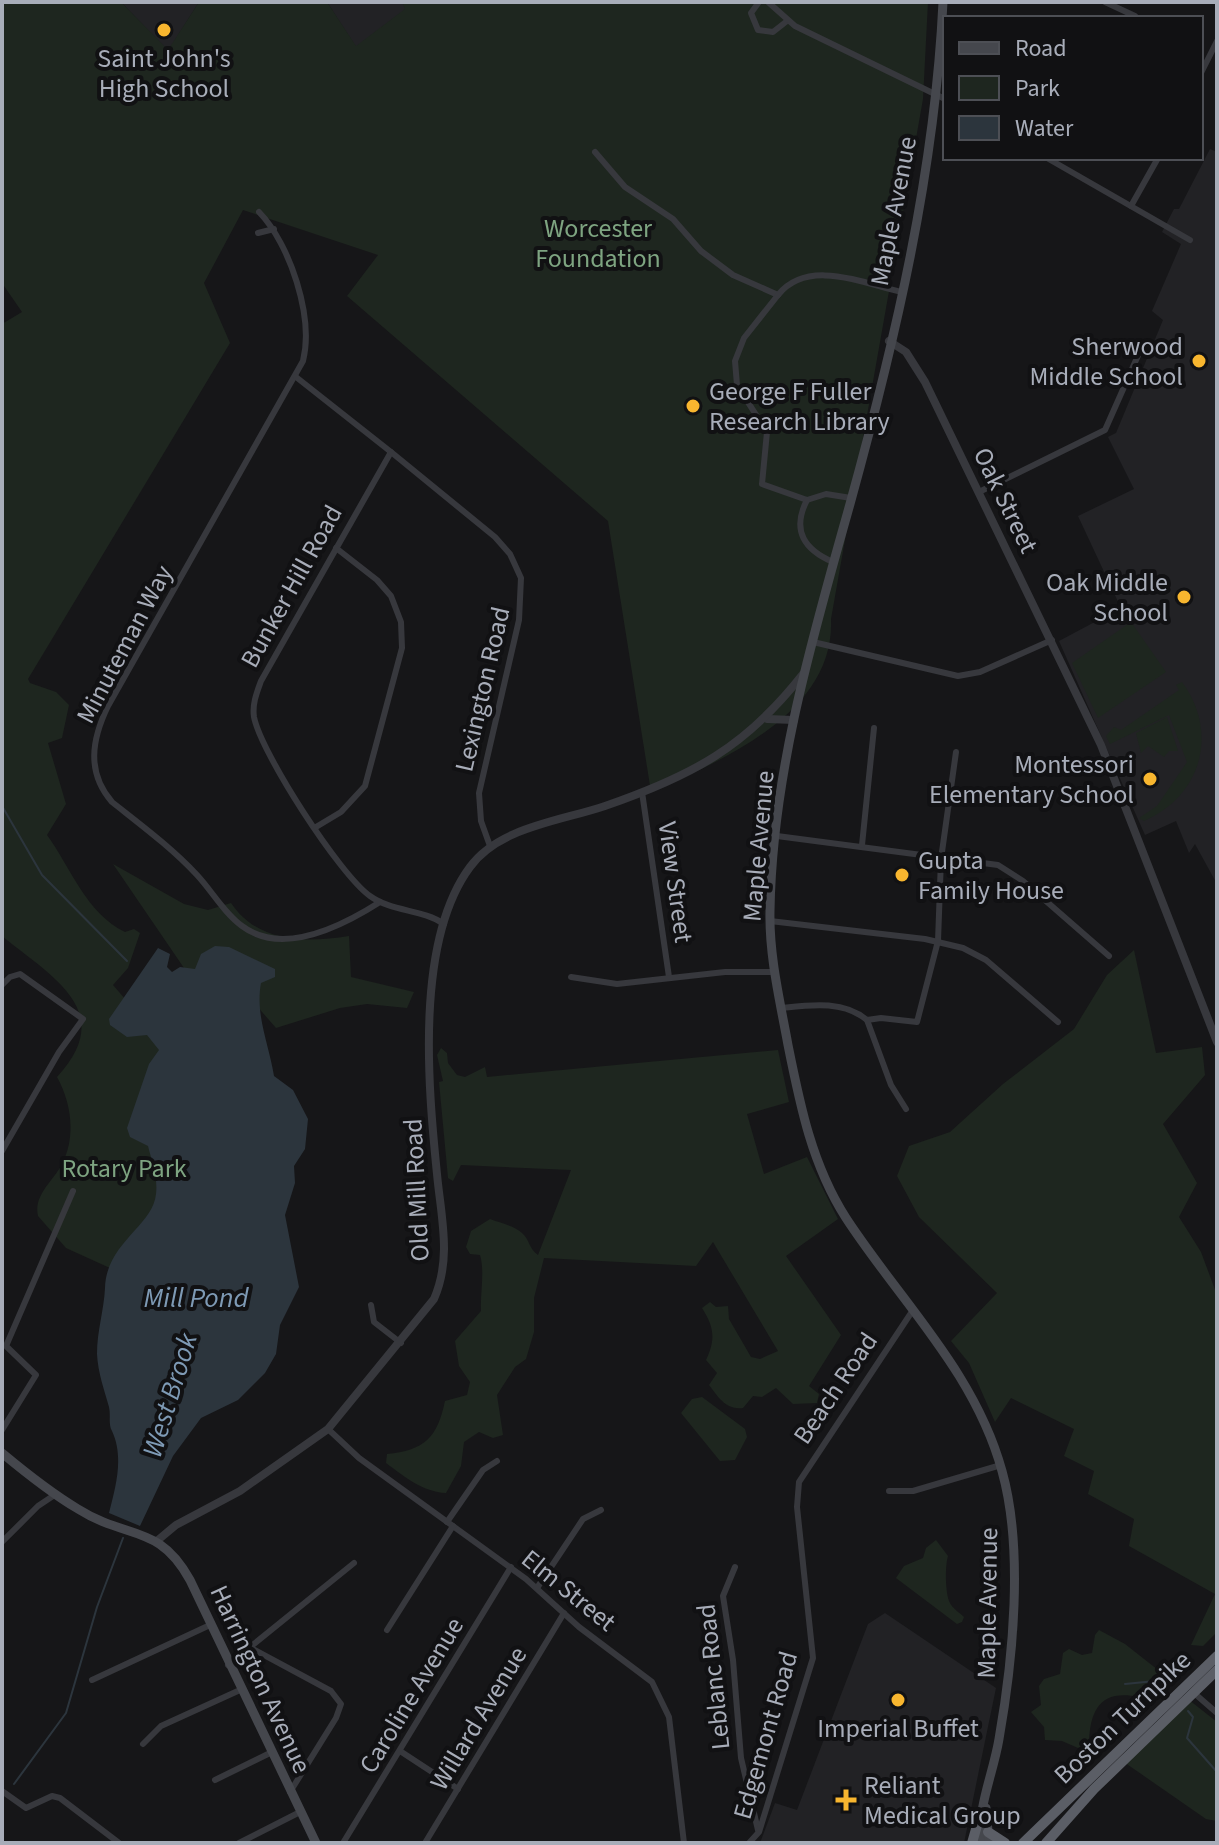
<svg xmlns="http://www.w3.org/2000/svg" width="1219" height="1845" font-family="'Source Sans 3',sans-serif">
<style>
.built{fill:#222225}
.green{fill:#1e261f}
.water{fill:#2c353d}
.lines{fill:none;stroke-linecap:round;stroke-linejoin:round}
.stream{stroke:#2c353d;stroke-width:2}
.minor{stroke:#37383d;stroke-width:6}
.tertiary{stroke:#37383d;stroke-width:8}
.secondary{stroke:#45474d;stroke-width:9}
.trunk{stroke:#5b5e66;stroke-width:10}
.poi-dot{fill:#f8b62f;stroke:#111113;stroke-width:3}
.labels{text-anchor:middle;stroke-width:8;stroke-linejoin:round;paint-order:stroke}
.poi-label{font-size:26px;fill:#a8adb9;stroke:#111113;text-anchor:end}
.street-label{font-size:26px;fill:#a8adb9;stroke:#111113}
.park-label{font-size:26px;fill:#7ea481;stroke:#111113}
.water-label{font-size:28px;font-style:italic;fill:#7e9ab5;stroke:#111113}
</style>
<rect width="100%" height="100%" fill="#161618"/>
<!-- built -->
<g class="built">
<polygon points="121,2 199,2 168,51"/>
<polygon points="327,2 402,2 406,9 356,47"/>
<polygon points="1210,149 1217,152 1217,884 1195,844 1189,853 1176,821 1145,835 1059,641 1121,608 1078,516 1134,489 1108,437 1116,433 1163,320 1152,311 1181,244 1162,232 1174,209 1179,209"/>
<polygon points="885,1613 996,1688 964,1843 760,1843 775,1803 797,1810 868,1624"/>
</g>
<!-- green -->
<g class="green">
<path d="M2,2H121L168,50L199,2H327L356,46L405,9L402,2H928L923,99L831,619C835,713 723,760 651,792L608,521L347,296L378,255L243,210L204,283L230,343L28,679L30,683L56,692L69,705L62,738L48,743L66,804L47,835C71,868 86,913 125,932L134,929L140,933L128,968L113,985L164,1044L182,1138L221,1161L110,1268L66,1248L38,1216C33,1194 55,1180 63,1162C76,1135 71,1102 57,1077C118,1011 52,977 2,936V324L22,312L2,283Z"/>
<polygon points="1131,622 1166,672 1098,718 1072,663"/>
<path d="M1182,682C1219,732 1202,796 1144,821L1139,818L1157,806L1187,762L1169,715L1110,744L1106,736L1114,727L1121,730L1179,690L1176,685Z"/>
<polygon points="1167,717 1178,751 1169,751 1164,757 1148,746 1141,753 1136,733"/>
<path d="M113,864L184,904L208,910L231,903C258,943 305,943 349,936L351,977L414,992L407,1008L367,1004L340,1008L276,1028L222,966L185,976L184,968Z"/>
<polygon points="1134,950 1156,1053 1202,1047 1205,1075 1163,1124 1197,1183 1179,1217 1201,1252 1217,1295 1217,1632 1203,1646 1191,1645 1215,1594 1129,1546 1134,1519 1088,1494 1094,1471 1064,1456 1074,1429 1011,1398 995,1422 969,1363 951,1341 997,1293 919,1217 897,1176 909,1146 950,1132 1003,1084 1074,1029 1107,975"/>
<path d="M441,1048L447,1053L448,1063L457,1075L465,1077L485,1067L487,1077L778,1050L789,1102L747,1114L764,1174L807,1157L838,1219L786,1256L841,1335L809,1386L819,1394L817,1403L793,1404L776,1388L762,1397L753,1396L743,1408C726,1410 719,1398 709,1385L717,1373L706,1360C716,1339 714,1327 702,1308L710,1302L716,1307L728,1306L729,1319L751,1357L760,1359L778,1351L713,1242L696,1266L544,1258L534,1298V1332L526,1359L515,1367L497,1395L503,1435L493,1438L479,1432L464,1442L461,1466L446,1493C423,1492 405,1477 386,1463L387,1454C424,1450 437,1439 445,1401L467,1395L470,1382L459,1366L455,1341L481,1311C480,1293 485,1272 480,1255L470,1254L466,1247L471,1231L490,1219C500,1223 515,1226 522,1233C530,1240 529,1249 538,1255L571,1170L461,1165L453,1181L448,1178L439,1082L443,1081L437,1055Z"/>
<polygon points="702,1397 745,1429 747,1437 735,1460 720,1461 681,1413 692,1399"/>
<path d="M936,1540L948,1556C945,1565 945,1594 950,1603C952,1608 960,1613 964,1617L962,1622L957,1624L896,1578L904,1566L923,1558L926,1548Z"/>
<path d="M1099,1630L1125,1644L1158,1670L1159,1682L1139,1697C1102,1689 1090,1708 1089,1743L1078,1748L1062,1741L1045,1740L1044,1727L1031,1712L1041,1705L1039,1686L1044,1679L1060,1674L1063,1653L1069,1649L1082,1655L1092,1653L1095,1635Z"/>
<polygon points="1184,1696 1217,1722 1217,1821 1206,1819 1121,1760"/>
</g>
<!-- water -->
<path class="water" d="M215,946L229,947L275,969V977L261,983C255,1015 269,1044 274,1076L293,1090L308,1119L305,1149L294,1166L295,1183L285,1215L299,1287L280,1325L276,1354L265,1373L238,1400L201,1418L173,1456L140,1526L109,1513C116,1486 124,1457 112,1431C108,1424 111,1415 109,1407C104,1389 98,1373 97,1354C97,1331 104,1310 105,1288C106,1243 153,1226 156,1194C158,1178 152,1162 148,1146L130,1137L127,1128L149,1064L159,1050L147,1035L127,1037L110,1025L109,1019L158,948L170,954L167,967L172,972L180,967L195,969L201,954Z"/>
<g class="lines">
<!-- stream -->
<g class="stream">
<polyline points="2,806 42,875 127,961"/>
<polyline points="1125,1684 1155,1681 1166,1688"/>
<polyline points="1188,1711 1193,1717 1187,1738 1217,1772"/>
<polyline points="14,1784 66,1713 97,1607 123,1538"/>
</g>
<!-- minor -->
<g class="minor">
<polyline points="759,2 751,13 758,30 773,32 787,21"/>
<polyline points="768,2 795,26 945,99"/>
<polyline points="1105,2 1135,16"/>
<polyline points="1201,73 1217,41"/>
<path d="M595,152L625,187L673,219L701,251L733,275L778,295C808,258 862,283 901,292"/>
<polyline points="1047,158 1190,240"/>
<polyline points="1131,206 1158,158"/>
<path d="M259,212C290,244 314,317 303,361L108,706C92,739 86,772 112,802C141,825 172,848 197,875C212,891 224,913 242,926C283,957 344,925 380,902"/>
<polyline points="258,233 274,229"/>
<polyline points="778,295 744,338 735,361 737,385 767,432 762,484 807,500 826,494 851,498"/>
<path d="M296,377L391,452L261,681C257,692 252,704 254,717C261,753 340,875 370,896C392,912 422,909 444,924"/>
<polyline points="391,452 495,537 510,554 521,578 519,620 479,793 481,821 490,846"/>
<polyline points="981,491 1105,430 1144,342"/>
<path d="M807,500C791,531 805,550 833,562"/>
<polyline points="813,642 958,676 980,672 1052,640"/>
<polyline points="642,792 669,977"/>
<polyline points="316,827 341,812 365,786 402,648 401,622 391,596 377,580 336,548"/>
<polyline points="777,836 998,865 1023,881 1109,956"/>
<polyline points="862,845 874,728"/>
<polyline points="770,921 925,939 963,948 986,960 1058,1022"/>
<polyline points="571,977 617,984 725,972 775,972"/>
<polyline points="2,985 10,977 20,974 83,1019 59,1052 2,1151"/>
<path d="M781,1008C810,1005 843,1000 867,1020L881,1018L917,1022L938,941L941,859L956,752"/>
<polyline points="867,1020 891,1085 906,1109"/>
<polyline points="371,1305 374,1322 401,1343"/>
<polyline points="328,1429 359,1458 526,1579 579,1627 652,1682 669,1717 684,1843"/>
<polyline points="2,1430 36,1375 6,1346 73,1191"/>
<polyline points="889,1491 913,1491 1001,1465"/>
<polyline points="447,1522 483,1470 497,1461"/>
<polyline points="2,1542 38,1506 56,1494"/>
<polyline points="735,1567 723,1596 733,1660 741,1758 758,1830"/>
<polyline points="537,1588 583,1519 601,1510"/>
<polyline points="387,1630 453,1526"/>
<polyline points="249,1647 331,1691 341,1704 336,1718 290,1792"/>
<polyline points="228,1665 354,1563"/>
<polyline points="92,1680 210,1625"/>
<polyline points="1194,1693 1217,1713"/>
<polyline points="143,1744 161,1726 240,1690"/>
<polyline points="400,1751 458,1789"/>
<polyline points="215,1780 270,1753"/>
<polyline points="2,1791 26,1808 52,1796 60,1798 119,1843"/>
<polyline points="239,1843 300,1812"/>
<polyline points="343,1843 511,1567"/>
<polyline points="425,1843 564,1613"/>
<polyline points="749,1843 759,1832 813,1658 797,1507 799,1482 913,1310"/>
</g>
<!-- tertiary -->
<g class="tertiary">
<polyline points="889,341 906,352 925,382 1101,745 1217,1042"/>
<polyline points="767,719 794,720"/>
<path d="M158,1540L176,1525L240,1491L328,1429L434,1299C452,1258 441,1217 437,1174C428,1086 415,941 470,867C499,827 561,821 605,806C692,776 746,747 803,674"/>
</g>
<!-- secondary -->
<g class="secondary">
<path d="M943,2C935,172 895,341 850,504C813,636 772,773 770,911C769,956 780,1001 788,1045C800,1105 812,1165 846,1218C900,1301 975,1372 1002,1471C1024,1549 1013,1660 999,1739C993,1775 977,1807 981,1843"/>
<path d="M2,1453C26,1473 51,1493 78,1509C127,1540 159,1523 190,1580L316,1843"/>
<polyline points="986,1808 989,1843"/>
</g>
<!-- trunk -->
<g class="trunk">
<polyline points="988,1832 1005,1843"/>
<polyline points="972,1843 980,1815"/>
<polyline points="1023,1843 1217,1656"/>
<polyline points="1046,1843 1094,1789 1217,1670"/>
</g>
</g>
<!-- markers -->
<g class="poi-dot">
<circle cx="164" cy="30" r="8"/>
<circle cx="1199" cy="361" r="8"/>
<circle cx="693" cy="406" r="8"/>
<circle cx="1184" cy="597" r="8"/>
<circle cx="1150" cy="779" r="8"/>
<circle cx="902" cy="875" r="8"/>
<circle cx="898" cy="1700" r="8"/>
<path d="M842 1788h8v8h8v8h-8v8h-8v-8h-8v-8h8z"/>
</g>
<g class="labels">
<!-- poi labels -->
<g class="poi-label">
<text x="164" y="67" text-anchor="middle">Saint John's<tspan x="164" dy="30">High School</tspan></text>
<text x="1183" y="355">Sherwood<tspan x="1183" dy="30">Middle School</tspan></text>
<text x="709" y="400" text-anchor="start">George F Fuller<tspan x="709" dy="30">Research Library</tspan></text>
<text x="1168" y="591">Oak Middle<tspan x="1168" dy="30">School</tspan></text>
<text x="1134" y="773">Montessori<tspan x="1134" dy="30">Elementary School</tspan></text>
<text x="918" y="869" text-anchor="start">Gupta<tspan x="918" dy="30">Family House</tspan></text>
<text x="898" y="1737" text-anchor="middle">Imperial Buffet</text>
<text x="864" y="1794" text-anchor="start">Reliant<tspan x="864" dy="30">Medical Group</tspan></text>
</g>
<!-- street labels -->
<g class="street-label">
<text transform="translate(893 211) rotate(-79)" y="9">Maple Avenue</text>
<text transform="translate(1006 500) rotate(64)" y="9">Oak Street</text>
<text transform="translate(291 586) rotate(-61)" y="9">Bunker Hill Road</text>
<text transform="translate(124 644) rotate(-62)" y="9">Minuteman Way</text>
<text transform="translate(482 689) rotate(-77)" y="9">Lexington Road</text>
<text transform="translate(758 846) rotate(-85)" y="9">Maple Avenue</text>
<text transform="translate(676 882) rotate(82)" y="9">View Street</text>
<text transform="translate(416 1190) rotate(-93)" y="9">Old Mill Road</text>
<text transform="translate(835 1388) rotate(-56)" y="9">Beach Road</text>
<text transform="translate(569 1590) rotate(39)" y="9">Elm Street</text>
<text transform="translate(987 1603) rotate(-89)" y="9">Maple Avenue</text>
<text transform="translate(713 1677) rotate(-96)" y="9">Leblanc Road</text>
<text transform="translate(261 1679) rotate(65)" y="9">Harrington Avenue</text>
<text transform="translate(411 1695) rotate(-59)" y="9">Caroline Avenue</text>
<text transform="translate(1122 1717) rotate(-44)" y="9">Boston Turnpike</text>
<text transform="translate(478 1718) rotate(-59)" y="9">Willard Avenue</text>
<text transform="translate(765 1735) rotate(-74)" y="9">Edgemont Road</text>
</g>
<!-- park labels -->
<g class="park-label">
<text x="598" y="237">Worcester<tspan x="598" dy="30">Foundation</tspan></text>
<text x="124" y="1177">Rotary Park</text>
</g>
<!-- water labels -->
<g class="water-label">
<text x="196" y="1307">Mill Pond</text>
<text transform="translate(169 1395) rotate(-73)" y="10">West Brook</text>
</g>
</g>
<!-- border -->
<rect width="1219" height="1845" fill="none" stroke="#a8adb9" stroke-width="8"/>
<!-- legend -->
<rect x="943" y="16" width="260" height="144" fill="#111113" stroke="#4d4f55" stroke-width="2"/>
<rect x="959" y="42" width="40" height="12" fill="#45474d" stroke="#4d4f55" stroke-width="2"/>
<text x="1015" y="56" font-size="24" fill="#a8adb9">Road</text>
<rect x="959" y="76" width="40" height="24" fill="#1e261f" stroke="#4d4f55" stroke-width="2"/>
<text x="1015" y="96" font-size="24" fill="#a8adb9">Park</text>
<rect x="959" y="116" width="40" height="24" fill="#2c353d" stroke="#4d4f55" stroke-width="2"/>
<text x="1015" y="136" font-size="24" fill="#a8adb9">Water</text>
</svg>
